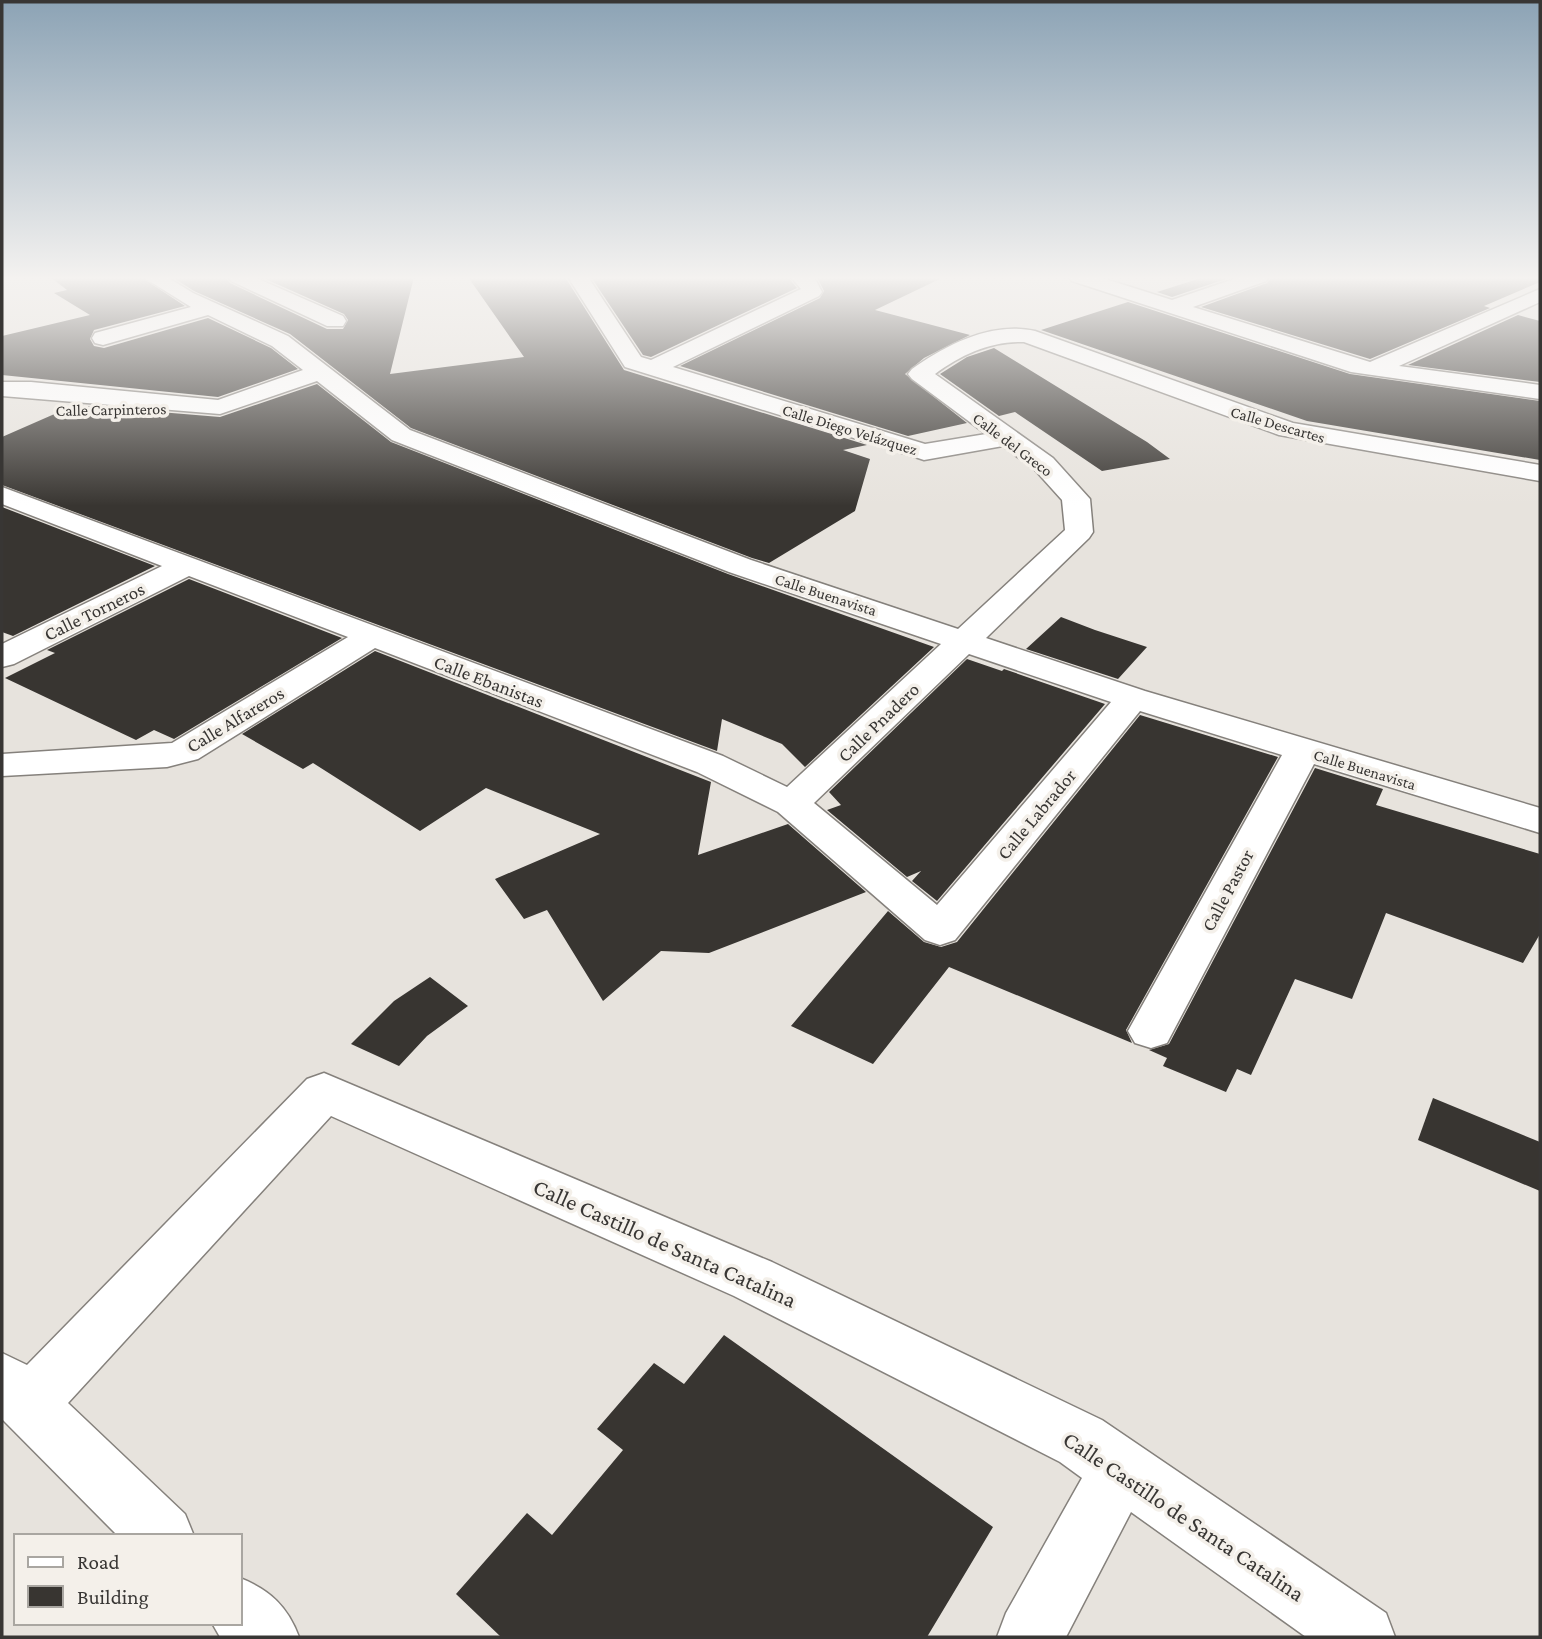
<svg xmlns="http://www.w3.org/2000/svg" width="1542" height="1639" font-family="'Crimson Pro',serif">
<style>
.building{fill:#383531}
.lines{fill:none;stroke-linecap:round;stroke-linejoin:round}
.minor-casing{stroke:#85817c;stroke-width:3}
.minor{fill:#fff;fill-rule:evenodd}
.labels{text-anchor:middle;stroke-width:7;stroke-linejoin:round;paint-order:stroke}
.far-street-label{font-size:16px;fill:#383634;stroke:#f4f0ea}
.street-label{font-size:19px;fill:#383634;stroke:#f4f0ea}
.near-street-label{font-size:23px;fill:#383634;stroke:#f4f0ea}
</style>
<rect width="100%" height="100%" fill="#e7e3dd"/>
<!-- building -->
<g class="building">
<polygon points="50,277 141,277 185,306 94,330 90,339 94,346 104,348 208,318 271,348 298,369 218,397 2,375 2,336 90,315 54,293 67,290"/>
<polygon points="172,277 225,277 230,283 327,329 343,329 348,320 344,314 261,277 414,277 390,374 524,357 468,277 565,277 624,370 867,445 843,450 870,459 855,511 769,563 752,558 411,428 290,334 194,291"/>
<polygon points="591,277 788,277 797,288 651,357 643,355"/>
<polygon points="817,277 944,277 875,310 970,335 924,358 905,374 967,423 908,436 680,366 820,298 824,291"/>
<polygon points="1204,277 1232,277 1172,297 1157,292"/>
<polygon points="1272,277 1540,277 1540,282 1484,306 1490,308 1370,359 1201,307 1267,283"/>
<polygon points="1128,302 1350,374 1540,401 1540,460 1307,421 1041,330"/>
<polygon points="1518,315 1540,321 1540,382 1408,365"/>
<polygon points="994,348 1147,442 1170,459 1102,471 1015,412 999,416 940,374 967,357"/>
<polygon points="317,384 391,442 728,574 934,647 805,767 782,744 722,719 717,751 2,485 2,437 75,405 220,417"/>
<polygon points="2,507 155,566 13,636 2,632"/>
<polygon points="189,579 342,638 174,739 154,730 136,740 5,678 55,653 47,650"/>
<polygon points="1061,617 1095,630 1147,647 1118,679 1026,649"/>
<polygon points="375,651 711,782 698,855 788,824 866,892 709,953 661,951 603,1001 547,910 524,919 495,879 600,834 486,788 420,831 313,763 303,769 242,734"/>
<polygon points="967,659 1002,671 1004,669 1105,704 937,901 912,881 921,871 907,877 827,810 841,805 829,792"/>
<polygon points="1140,715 1278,757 1126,1030 1132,1043 949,967 873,1064 791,1026 888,911 924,942 941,947 957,942"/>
<polygon points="1315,768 1383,789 1376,805 1540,854 1540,934 1523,963 1386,913 1352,999 1295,979 1251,1075 1237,1069 1226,1092 1163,1066 1167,1058 1149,1050 1169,1044"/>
<polygon points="430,977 468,1006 427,1036 399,1066 351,1044 394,1001"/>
<polygon points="1433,1098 1540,1142 1540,1191 1418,1140"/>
<polygon points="724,1335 993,1527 927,1637 501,1637 456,1594 527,1513 552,1535 623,1450 597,1429 654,1363 684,1384"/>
</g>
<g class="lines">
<defs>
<g id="minor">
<path d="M143,277H167L193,293L288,336L410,430L751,560L958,629L1065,530L1062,500L1035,470L1003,446L924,460L915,457L625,367L568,277H588L641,357L651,360L801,289L791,277H814L822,292L819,296L673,367L925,444L986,434L912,379L908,374L912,369C946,345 991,321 1035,331L1293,423L1540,465V481L1279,435L1024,342C991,341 962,354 935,374L1053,458L1090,499L1093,532L1089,538L986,638L1145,691L1540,808V833L1314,764L1167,1043L1151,1048L1135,1043L1128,1031L1282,755L1140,711L955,940L940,945L925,940L778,812L697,772L375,648L198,759L167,767L2,776V754L172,743L348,637L189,576L14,664L2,667V644L162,566L2,504V487L723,756L787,787L941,644L729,572L392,440L317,381L220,414L2,396V382H31L218,400L303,370L272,346L208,315L103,345L95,343L92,338L95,333L191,307ZM969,654L1111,702L937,905L814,803Z"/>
<polygon points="228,277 254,277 343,316 346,321 343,326 327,326 231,281"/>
<polygon points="1069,277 1099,277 1172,300 1240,277 1269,277 1266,281 1193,307 1370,362 1540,289 1540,302 1399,366 1540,385 1540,399 1351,372 1072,281"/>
<polygon points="324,1073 772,1262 1102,1420 1386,1613 1395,1637 1306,1637 1131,1512 1066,1637 997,1637 1006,1613 1082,1478 1060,1462 734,1296 331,1116 68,1403 185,1514 194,1536 118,1536 2,1419 2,1353 27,1365 307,1079"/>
<path d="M240,1578C270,1590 288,1607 299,1637H220L212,1623H240Z"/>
</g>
</defs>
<!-- minor casing -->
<use href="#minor" class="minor-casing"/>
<!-- minor -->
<use href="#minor" class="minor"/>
</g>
<!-- sky -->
<linearGradient id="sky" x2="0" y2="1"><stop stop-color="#8ca3b5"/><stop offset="0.55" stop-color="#f4f2f0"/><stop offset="1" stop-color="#f4f2f0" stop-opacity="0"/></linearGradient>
<rect width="1542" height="506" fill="url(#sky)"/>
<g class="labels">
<!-- far-street labels -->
<g class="far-street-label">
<text transform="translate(111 409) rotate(-1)" y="6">Calle Carpinteros</text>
<text transform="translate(1278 424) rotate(16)" y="6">Calle Descartes</text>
<text transform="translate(850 429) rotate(17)" y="6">Calle Diego Velázquez</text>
<text transform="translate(1013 444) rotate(37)" y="6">Calle del Greco</text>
<text transform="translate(826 594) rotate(18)" y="6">Calle Buenavista</text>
<text transform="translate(1365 769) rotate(17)" y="6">Calle Buenavista</text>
</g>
<!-- street labels -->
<g class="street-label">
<text transform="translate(94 611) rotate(-26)" y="7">Calle Torneros</text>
<text transform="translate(489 681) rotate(21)" y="7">Calle Ebanistas</text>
<text transform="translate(235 719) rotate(-31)" y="7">Calle Alfareros</text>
<text transform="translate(878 722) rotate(-44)" y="7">Calle Pnadero</text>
<text transform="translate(1036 814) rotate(-50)" y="7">Calle Labrador</text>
<text transform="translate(1227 890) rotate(-62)" y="7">Calle Pastor</text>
</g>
<!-- near-street labels -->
<g class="near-street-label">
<text transform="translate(665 1243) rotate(24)" y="8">Calle Castillo de Santa Catalina</text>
<text transform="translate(1184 1516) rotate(34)" y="8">Calle Castillo de Santa Catalina</text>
</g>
</g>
<!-- border -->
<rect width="1542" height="1639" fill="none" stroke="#383634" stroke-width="7"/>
<!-- legend -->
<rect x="14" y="1534" width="228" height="91" fill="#f4f0ea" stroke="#a9a6a1" stroke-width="2"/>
<rect x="28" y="1557" width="35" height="10" fill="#ffffff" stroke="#a9a6a1" stroke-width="2"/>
<text x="77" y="1569" font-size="21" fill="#383634">Road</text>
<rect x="28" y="1586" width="35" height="21" fill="#383531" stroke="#a9a6a1" stroke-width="2"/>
<text x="77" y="1604" font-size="21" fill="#383634">Building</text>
</svg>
